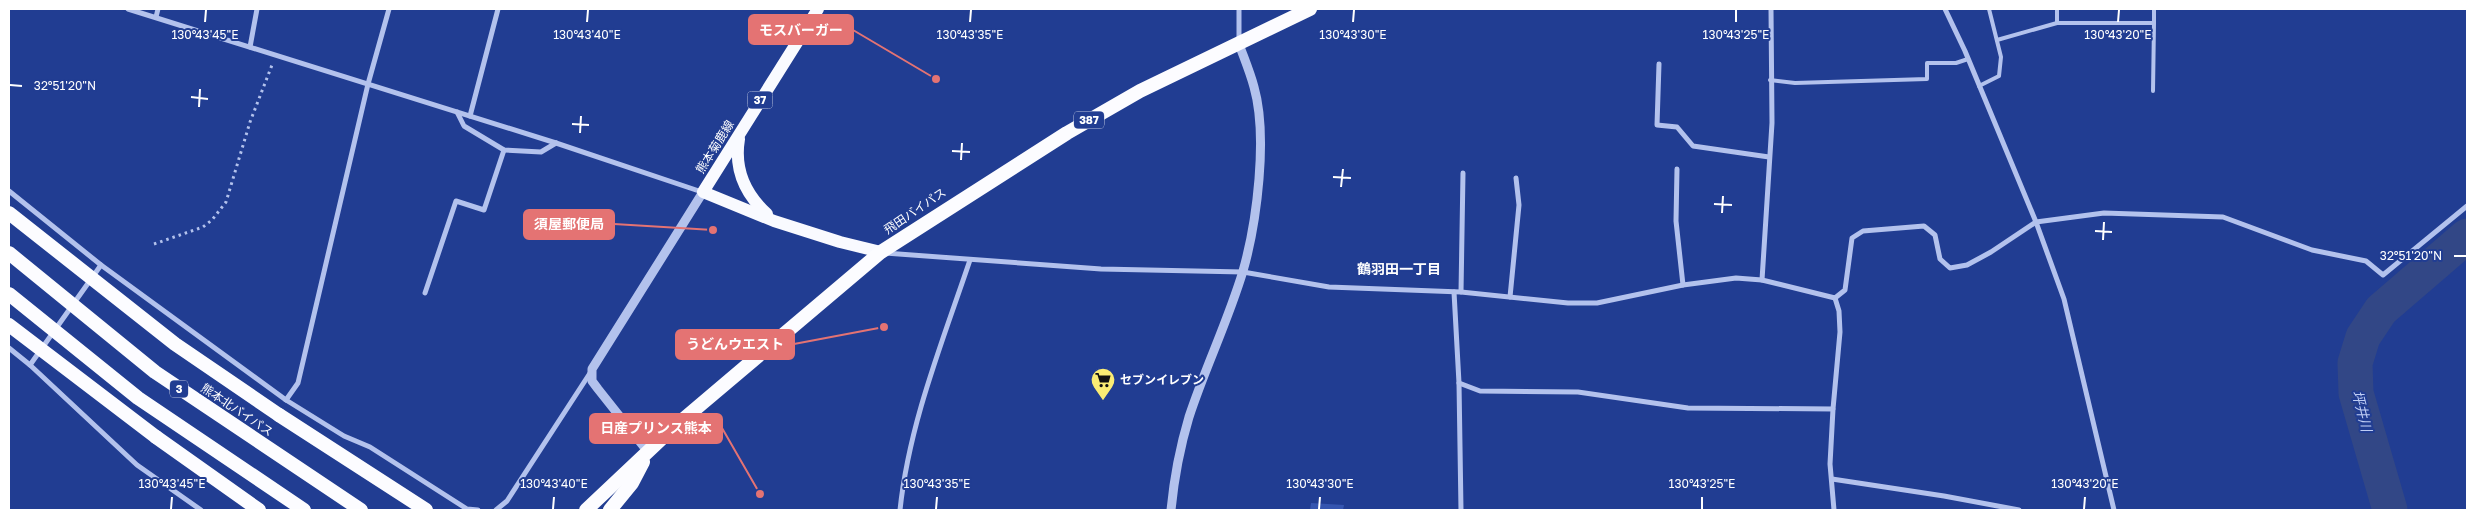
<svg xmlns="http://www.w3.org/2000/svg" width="2476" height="519" font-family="'Golos Text','Noto Sans JP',sans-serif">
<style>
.green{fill:#3555af}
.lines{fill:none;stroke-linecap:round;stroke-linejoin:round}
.river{stroke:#324786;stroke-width:35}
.path{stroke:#b3c2ed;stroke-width:3;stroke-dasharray:2.5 4;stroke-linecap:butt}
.service{stroke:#b3c2ed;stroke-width:4}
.minor{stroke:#b3c2ed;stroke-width:5}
.tertiary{stroke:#b3c2ed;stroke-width:9}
.primary{stroke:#f9faff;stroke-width:12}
.trunk{stroke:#fcfcff;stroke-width:14}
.trunk-bridge{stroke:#fcfcff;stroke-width:14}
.ticks{fill:none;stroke:#fff;stroke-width:2}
.labels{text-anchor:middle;stroke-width:4;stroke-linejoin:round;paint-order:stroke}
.shield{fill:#213d92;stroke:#bcc5de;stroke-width:1}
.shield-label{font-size:11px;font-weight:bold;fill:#fff}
.street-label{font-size:12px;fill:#fff;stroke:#213d92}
.poi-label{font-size:12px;font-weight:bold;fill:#fff;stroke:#213d92;text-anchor:start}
.neighbourhood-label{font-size:14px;font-weight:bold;fill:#fff;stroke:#213d92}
.water-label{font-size:14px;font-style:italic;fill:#bfcdf4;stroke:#213d92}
.ticks-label{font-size:12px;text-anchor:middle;fill:#fff;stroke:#213d92;stroke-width:4;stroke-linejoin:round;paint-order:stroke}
.leader{fill:none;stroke:#e47373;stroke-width:2}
.callout-dot{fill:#e47373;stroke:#213d92;stroke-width:2}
.callout{fill:#e47373;stroke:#e47373;stroke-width:2}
.callout-label{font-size:14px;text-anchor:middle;font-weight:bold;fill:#fff}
</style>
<rect width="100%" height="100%" fill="#213d92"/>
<!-- green -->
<polygon class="green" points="1311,503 1344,505 1343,510 1310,510"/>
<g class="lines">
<!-- river -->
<polyline class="river" points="2390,510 2356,393 2355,363 2363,337 2381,310 2467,236"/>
<!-- path -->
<polyline class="path" points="154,244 203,227 212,220 226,202 250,122 272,65"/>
<!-- service -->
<g class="service">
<polyline points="2154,9 2154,23"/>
<polyline points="2057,23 2057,9"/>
<polyline points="1997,40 2057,23 2154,23 2153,91"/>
<polyline points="1770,80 1795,83 1927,79 1927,63 1956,63 1968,59"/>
<polyline points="1979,86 1999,76 2001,57 1989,9"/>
</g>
<!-- minor -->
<g class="minor">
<polyline points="128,9 556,143 702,192"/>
<polyline points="1945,9 1965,51 2036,222 2064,299 2114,510"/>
<polyline points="156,17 158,9"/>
<polyline points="1239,41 1239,9"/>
<polyline points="250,47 257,9"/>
<polyline points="1659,64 1657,125 1677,127 1693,146 1769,157"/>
<polyline points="457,112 464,126 504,150 541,152 556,143"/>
<polyline points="470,116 498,9"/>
<polyline points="1677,169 1676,221 1683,285"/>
<polyline points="9,191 101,265 286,400 344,436 370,447 467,509 478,510"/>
<polyline points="885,253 1101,269 1243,272 1329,287 1461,292 1568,303 1597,303 1683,285 1736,278 1762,280 1835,298"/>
<polyline points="101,265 30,365 137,465 201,510"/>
<polyline points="1762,280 1772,123 1771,9"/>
<polyline points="1454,292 1459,383 1461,510"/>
<polyline points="1461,292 1463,173"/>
<polyline points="425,293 456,201 484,210 504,150"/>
<polyline points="1510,297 1519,205 1516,178"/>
<polyline points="1835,298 1845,290 1852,238 1863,231 1924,226 1935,235 1940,259 1950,268 1967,265 1991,252 2036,222 2104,213 2223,217 2312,250 2366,261 2383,275 2467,206"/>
<polyline points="9,348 30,365"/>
<polyline points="1459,383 1480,391 1578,392 1688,408 1833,409"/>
<polyline points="286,400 298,383 368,84 389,9"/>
<polyline points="1832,479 1944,496 2019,510"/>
<polyline points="496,510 507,501 592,370"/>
<path d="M900,510C909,424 942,343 970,260"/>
<polyline points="1834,510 1830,464 1833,409 1840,332 1839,311 1835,298"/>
</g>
<!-- tertiary -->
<g class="tertiary">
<polyline points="648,452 598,389 592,381 592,369 703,192"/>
<path d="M1171,510C1174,479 1180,447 1189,417C1205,368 1228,321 1243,271C1257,222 1268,136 1254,87C1250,72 1244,58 1239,44"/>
</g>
<!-- primary -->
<g class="primary">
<polyline points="818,9 703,192 774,221 840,242 881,252"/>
<path d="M739,139C734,169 744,193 767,214"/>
</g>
<!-- trunk -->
<g class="trunk">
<polyline points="279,415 426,510"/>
<polyline points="156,437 259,510"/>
<polyline points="586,510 673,428 881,252 1067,133 1140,91 1310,9"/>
<polyline points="610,510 632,483 643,462"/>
</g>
<!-- trunk-bridge -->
<g class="trunk-bridge">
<polyline points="9,213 175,344 279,415"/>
<polyline points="9,253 155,372 361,510"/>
<polyline points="9,294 138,398 304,510"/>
<polyline points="9,325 156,437"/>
</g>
</g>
<!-- ticks -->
<path class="ticks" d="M205,22L206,10M587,22L588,10M970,22L971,10M1353,22L1354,10M1736,22V10M2118,22L2119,10M10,85L22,86M191,97L208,99M199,107L200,89M572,124L589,125M580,133L581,116M952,151L970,152M961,160L962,143M1333,177L1351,178M1341,187L1343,169M1714,204L1732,205M1722,213L1723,196M2095,231L2112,232M2103,240L2104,222M2454,256H2466M171,509L172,497M553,509L554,497M936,509L937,497M1319,509L1320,497M1702,509V497M2084,509L2085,497"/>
<!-- icons -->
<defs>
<symbol id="supermarket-pin" viewBox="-11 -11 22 30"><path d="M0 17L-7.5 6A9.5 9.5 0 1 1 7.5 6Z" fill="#faec74" stroke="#213d92"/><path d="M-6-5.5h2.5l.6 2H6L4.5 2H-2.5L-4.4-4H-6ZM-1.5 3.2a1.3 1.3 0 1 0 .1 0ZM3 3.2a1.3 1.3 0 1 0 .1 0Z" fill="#111"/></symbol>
</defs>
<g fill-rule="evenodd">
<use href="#supermarket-pin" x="1089" y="366" width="28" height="38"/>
</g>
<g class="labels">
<!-- shield labels -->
<g class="shield">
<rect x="747.5" y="91.5" width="25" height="17" rx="4"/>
<rect x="1074" y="111.5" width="30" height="17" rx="4"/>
<rect x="170" y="380.5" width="18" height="17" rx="4"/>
</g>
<g class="shield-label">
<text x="760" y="104">37</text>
<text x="1089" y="124">387</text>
<text x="179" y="393">3</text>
</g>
<!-- street labels -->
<g class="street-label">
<text transform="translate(715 147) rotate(-58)" y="4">熊本菊鹿線</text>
<text transform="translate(915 211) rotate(-34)" y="4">飛田バイパス</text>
<text transform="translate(237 410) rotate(34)" y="4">熊本北バイパス</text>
</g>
<!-- poi labels -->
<g class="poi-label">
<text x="1120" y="384">セブンイレブン</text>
</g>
<!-- neighbourhood labels -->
<g class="neighbourhood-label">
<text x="1399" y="274">鶴羽田一丁目</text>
</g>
<!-- water labels -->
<g class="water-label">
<text transform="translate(2362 411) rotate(76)" y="5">坪井川</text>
</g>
</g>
<g class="ticks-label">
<text x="205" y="39">130°43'45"E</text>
<text x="587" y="39">130°43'40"E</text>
<text x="970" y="39">130°43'35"E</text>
<text x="1353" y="39">130°43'30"E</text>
<text x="1736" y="39">130°43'25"E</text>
<text x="2118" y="39">130°43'20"E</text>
<text x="65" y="90">32°51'20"N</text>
<text x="2411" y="260">32°51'20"N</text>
<text x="172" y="488">130°43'45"E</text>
<text x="554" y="488">130°43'40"E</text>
<text x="937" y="488">130°43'35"E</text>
<text x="1320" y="488">130°43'30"E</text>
<text x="1702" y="488">130°43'25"E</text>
<text x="2085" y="488">130°43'20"E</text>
</g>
<!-- callouts -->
<path class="leader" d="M936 79L853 30M713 230L614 224M884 327L794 344M760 494L722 428"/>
<g class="callout-dot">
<circle cx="936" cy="79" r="5"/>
<circle cx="713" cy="230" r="5"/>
<circle cx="884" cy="327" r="5"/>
<circle cx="760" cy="494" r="5"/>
</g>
<g class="callout">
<rect x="749" y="15" width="104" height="29" rx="5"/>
<rect x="524" y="210" width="90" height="29" rx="5"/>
<rect x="676" y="330" width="118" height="29" rx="5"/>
<rect x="590" y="414" width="132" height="29" rx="5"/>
</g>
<g class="callout-label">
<text x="801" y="35">モスバーガー</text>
<text x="569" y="229">須屋郵便局</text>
<text x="735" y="349">うどんウエスト</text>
<text x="656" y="433">日産プリンス熊本</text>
</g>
<!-- border -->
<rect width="2476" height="519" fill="none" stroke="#ffffff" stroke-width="20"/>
</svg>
